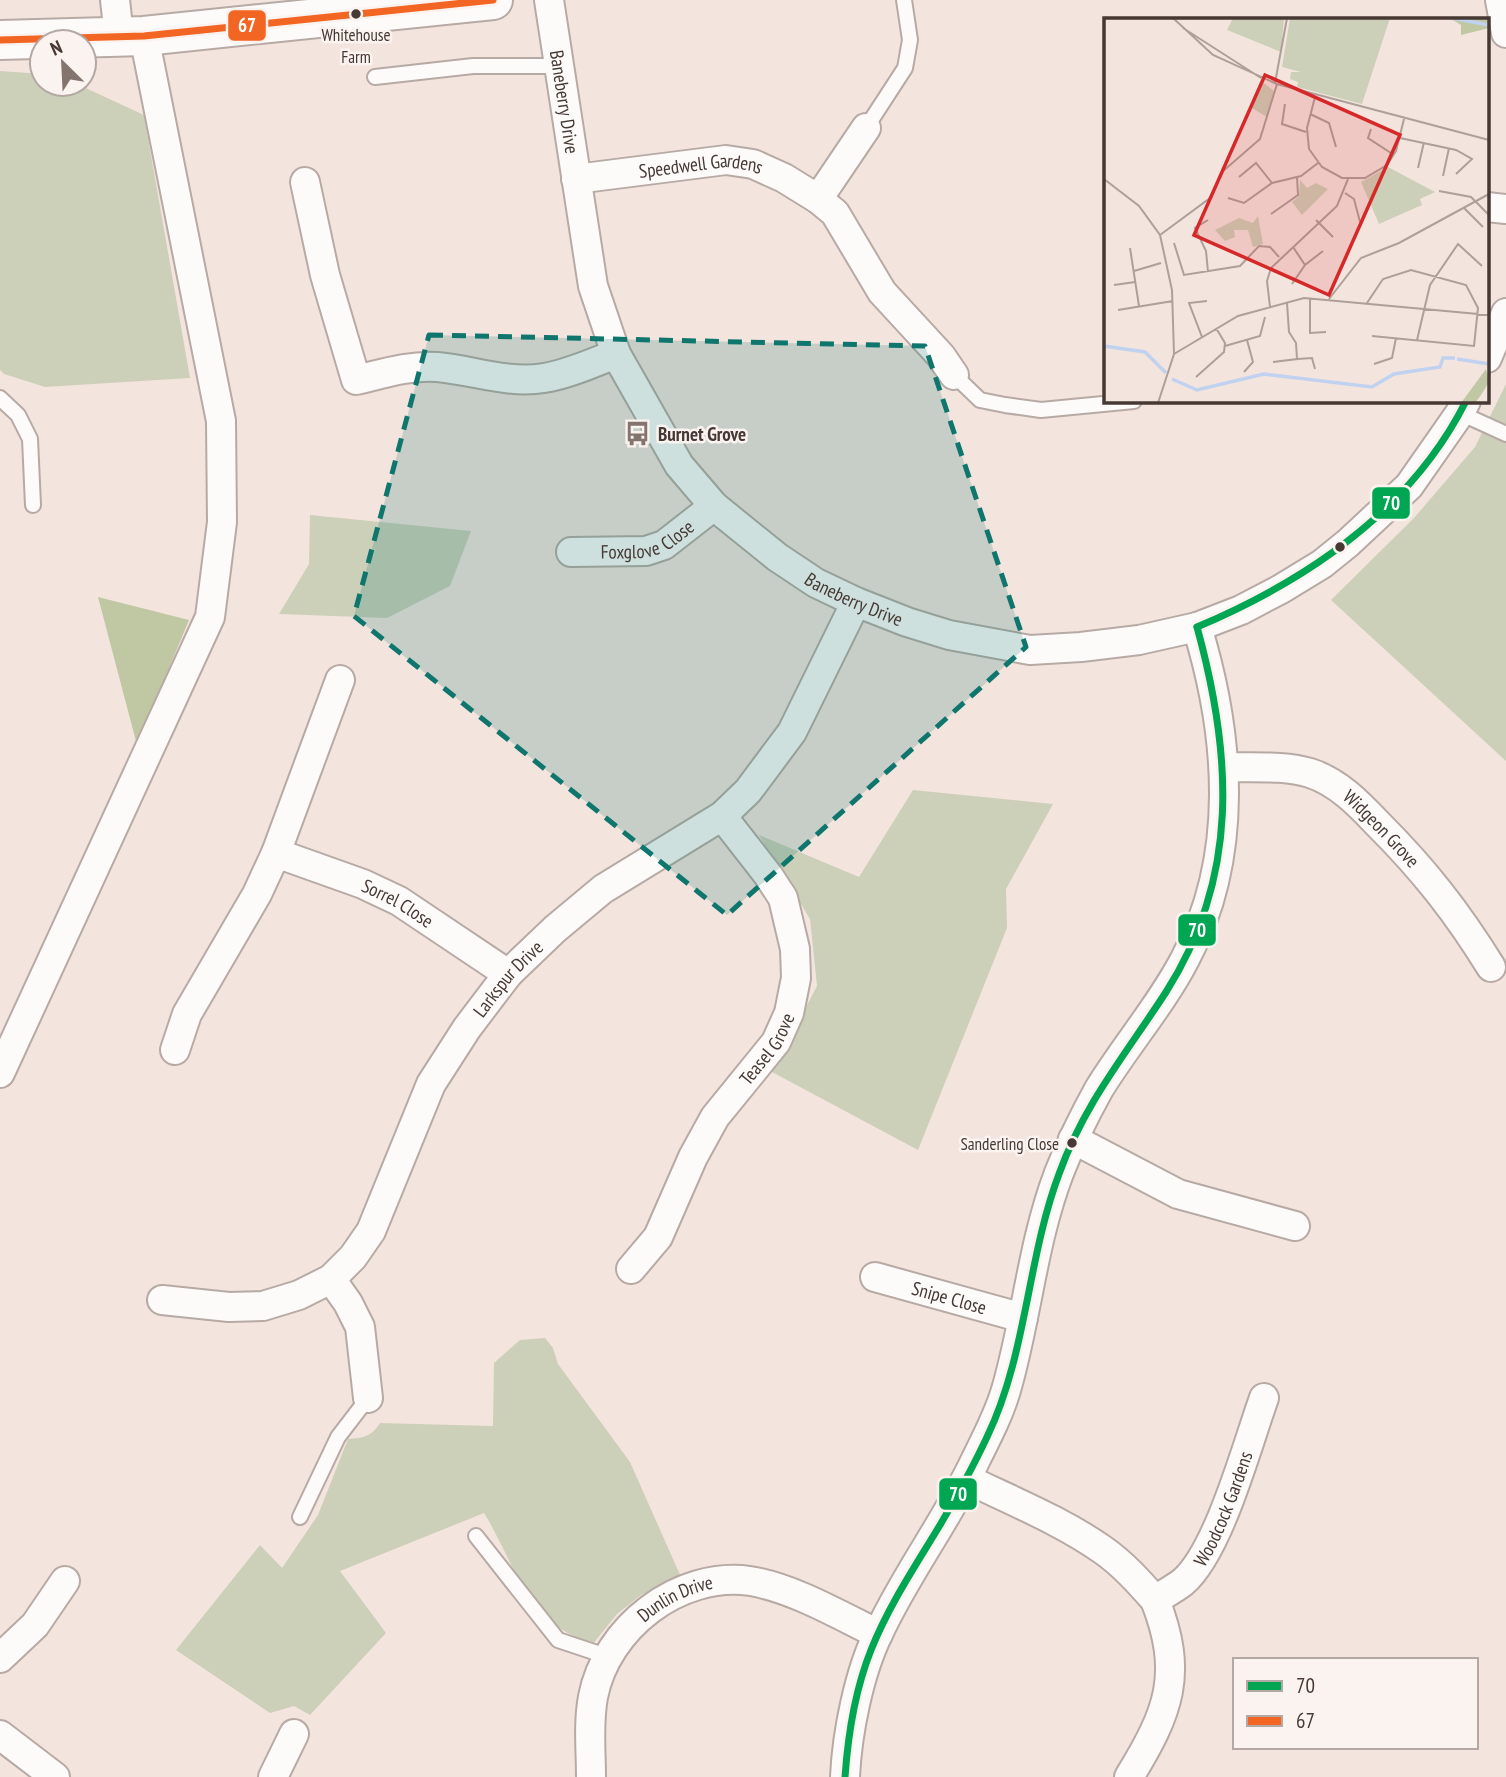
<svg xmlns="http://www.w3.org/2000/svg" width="1506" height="1777" font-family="'PT Sans Narrow',sans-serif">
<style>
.green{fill:#ccd0b8}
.forest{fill:#bfc8a3}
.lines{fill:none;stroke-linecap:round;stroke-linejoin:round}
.lane-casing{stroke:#b7aaa4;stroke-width:18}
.street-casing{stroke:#b7aaa4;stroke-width:32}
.secondary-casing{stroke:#b7aaa4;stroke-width:42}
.lane{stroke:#fdfbfa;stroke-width:14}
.street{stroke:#fdfbfa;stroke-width:28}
.secondary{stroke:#fdfbfa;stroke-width:38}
.bus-1-casing{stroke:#fbf3f0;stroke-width:12}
.bus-2-casing{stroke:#fbf3f0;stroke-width:12}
.bus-1{stroke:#00a651;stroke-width:7}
.bus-2{stroke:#f26522;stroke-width:7}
.marked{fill:#0f766e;fill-opacity:0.2;stroke:#0f766e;stroke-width:5;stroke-dasharray:14 9;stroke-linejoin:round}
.bus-dot{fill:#463832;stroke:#fbf3f0;stroke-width:2.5}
.labels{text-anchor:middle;stroke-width:5;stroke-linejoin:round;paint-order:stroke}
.bus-label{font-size:17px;fill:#463832;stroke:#fbf3f0}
.street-label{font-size:19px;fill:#463832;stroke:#fbf3f0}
.poi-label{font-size:19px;font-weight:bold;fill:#463832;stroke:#fbf3f0;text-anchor:start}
.inset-river{fill:none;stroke:#c0d2f0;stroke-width:3.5}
.inset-road{fill:none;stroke:#ae9f99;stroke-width:2}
.view{fill:#d62828;fill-opacity:0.15;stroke:#d62828;stroke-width:3.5}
.inset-edge{fill:none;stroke:#463832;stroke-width:3.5}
.line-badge{stroke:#fbf3f0;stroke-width:2.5}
.badge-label{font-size:19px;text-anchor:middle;font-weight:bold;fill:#fff}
</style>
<rect width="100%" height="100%" fill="#f4e4de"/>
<!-- green -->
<g class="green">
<polygon points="0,71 42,74 42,84 77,84 144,115 190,378 45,387 4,374 0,370"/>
<polygon points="1506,384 1506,761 1331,600 1414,518 1475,447"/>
<polygon points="310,515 471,531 450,586 387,618 279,614 309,564"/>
<polygon points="913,790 1053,804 1006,889 1007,928 918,1150 772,1072 817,986 810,919 759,835 859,877"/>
<path d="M545,1338L553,1348L558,1364L630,1462L681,1577L641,1595L617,1614L592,1645C576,1637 559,1630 545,1617C522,1596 502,1541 484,1513L340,1571L386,1633L310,1715L294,1706L270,1713L176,1650L260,1545L282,1568L318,1515L348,1439C364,1438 372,1436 380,1423L493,1426L494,1363L520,1340Z"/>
</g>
<!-- forest -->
<polygon class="forest" points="98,597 189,620 137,745"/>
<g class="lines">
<defs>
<g id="lane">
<polyline points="375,77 473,66 558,66"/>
<polyline points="866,128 905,68 910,40 904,0"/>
<polyline points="954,375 980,400 1005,405 1041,410 1134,401"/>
<polyline points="0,398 18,415 30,439 33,505"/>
<polyline points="1460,413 1506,434"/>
<polyline points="300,1517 338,1437 368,1398"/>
<polyline points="476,1536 558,1640 609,1657"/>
</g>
<g id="street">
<polyline points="115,0 119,36"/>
<path id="s1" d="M549,0L593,286L616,354L679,465L714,506L777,557L816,583L856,602L907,622L949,635L1030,650L1081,647L1139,640L1197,627L1241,610L1281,589L1322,564L1348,543L1409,486L1460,413L1466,401"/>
<polyline points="1500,0 1506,33"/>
<path id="s2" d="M576,179L726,160L753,164L784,178L818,199L835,213L882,292L941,356L954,375"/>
<path d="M305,182L325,275L356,380C382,374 410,365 437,367C472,370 508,384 544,378C569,374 592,363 616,354"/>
<polyline points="818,199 866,128"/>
<polyline points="1487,207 1506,209"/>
<polyline points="1487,358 1506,313"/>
<path id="s3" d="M571,552L646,551L664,545L714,506"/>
<path id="s4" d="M1225,767C1253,768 1284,765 1310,773C1338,782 1359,804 1378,824C1424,870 1457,912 1491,967"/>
<polyline points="276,853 340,680"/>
<path id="s5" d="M175,1050L187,1014L257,894L276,853L363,884L399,901L508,974"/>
<polyline points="0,1073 210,617 222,522 221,421 144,36"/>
<polyline points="1073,1139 1178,1194 1295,1226"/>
<path id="s6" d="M631,1269L658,1237L693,1157L715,1117L776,1042L789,1013L796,978L795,949L783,898L768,875L722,816"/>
<path id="s7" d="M875,1277L1023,1318"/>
<polyline points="331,1279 348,1303 360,1327 368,1398"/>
<path id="s8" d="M162,1300L229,1307L263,1306L299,1295L331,1279L353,1257L371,1231L431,1084L467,1028L508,974L555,929L603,889L722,816L748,791L792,732L856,602"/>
<path d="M967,1479C1012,1501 1062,1521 1103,1550C1123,1564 1139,1582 1155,1600"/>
<polyline points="0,1658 35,1625 65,1581"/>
<polyline points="0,1735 55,1777"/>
<polyline points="273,1777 294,1734"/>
<path id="s9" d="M591,1777C591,1751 588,1723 593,1697C606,1628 679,1571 750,1581C793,1588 839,1615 878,1634"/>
<path d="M845,1777C847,1733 859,1672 879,1632C907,1572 948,1519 976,1459C987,1437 999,1414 1006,1390C1027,1318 1032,1244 1059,1173C1070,1145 1084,1116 1099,1089C1126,1045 1161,1005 1185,959C1240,856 1230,735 1197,627"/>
<path id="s10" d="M1129,1777C1169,1712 1184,1674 1155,1600C1164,1594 1174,1589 1183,1582C1219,1551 1247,1445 1264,1398"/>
</g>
<polyline id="secondary" points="0,40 144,36 493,0"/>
</defs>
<!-- lane casing -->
<use href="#lane" class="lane-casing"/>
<!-- street casing -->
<use href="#street" class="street-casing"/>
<!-- secondary casing -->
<use href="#secondary" class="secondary-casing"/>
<!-- lane -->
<use href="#lane" class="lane"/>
<!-- street -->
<use href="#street" class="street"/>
<!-- secondary -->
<use href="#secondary" class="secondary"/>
<defs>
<g id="bus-1">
<path d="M1197,627C1308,580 1411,511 1466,401"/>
<path d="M845,1777C848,1734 855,1690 871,1650C889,1605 916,1565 940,1525C957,1496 973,1467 987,1437C1027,1354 1027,1259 1059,1174C1085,1102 1126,1054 1166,992C1240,876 1232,754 1197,627"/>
</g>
<polyline id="bus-2" points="0,40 144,36 493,0"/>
</defs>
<!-- bus-1 casing -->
<use href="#bus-1" class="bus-1-casing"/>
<!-- bus-2 casing -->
<use href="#bus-2" class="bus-2-casing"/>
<!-- bus-1 -->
<use href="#bus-1" class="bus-1"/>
<!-- bus-2 -->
<use href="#bus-2" class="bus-2"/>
</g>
<!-- marked area -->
<path class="marked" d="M429,335L925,346L1026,647L727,915L354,616Z"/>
<!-- icons -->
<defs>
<symbol id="bus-bare" viewBox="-9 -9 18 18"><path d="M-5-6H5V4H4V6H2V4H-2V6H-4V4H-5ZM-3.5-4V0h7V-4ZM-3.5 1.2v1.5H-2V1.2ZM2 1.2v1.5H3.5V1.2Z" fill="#83746e" stroke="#fbf3f0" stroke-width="2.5" paint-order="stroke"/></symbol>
</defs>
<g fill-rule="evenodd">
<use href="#bus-bare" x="620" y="416" width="35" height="35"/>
</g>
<!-- markers -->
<g class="bus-dot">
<circle cx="356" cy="14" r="6"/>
<circle cx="1340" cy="547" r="6"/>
<circle cx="1072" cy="1143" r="6"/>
</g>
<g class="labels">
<!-- bus labels -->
<g class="bus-label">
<text x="356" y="41">Whitehouse<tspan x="356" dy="22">Farm</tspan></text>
<text x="1059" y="1150" text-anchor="end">Sanderling Close</text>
</g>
<!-- street labels -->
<g class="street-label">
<text dy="7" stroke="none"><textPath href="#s1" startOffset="103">Baneberry Drive</textPath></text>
<text dy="7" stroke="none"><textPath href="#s2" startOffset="126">Speedwell Gardens</textPath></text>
<text dy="7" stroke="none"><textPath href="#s3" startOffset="79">Foxglove Close</textPath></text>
<text dy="7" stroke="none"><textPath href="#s1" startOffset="712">Baneberry Drive</textPath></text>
<text dy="7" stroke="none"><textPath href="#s4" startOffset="177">Widgeon Grove</textPath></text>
<text dy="7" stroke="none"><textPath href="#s5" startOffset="354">Sorrel Close</textPath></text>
<text dy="7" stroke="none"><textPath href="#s8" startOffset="527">Larkspur Drive</textPath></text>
<text dy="7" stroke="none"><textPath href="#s6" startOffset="261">Teasel Grove</textPath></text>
<text dy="7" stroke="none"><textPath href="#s7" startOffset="77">Snipe Close</textPath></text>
<text dy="7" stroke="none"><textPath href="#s10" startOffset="306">Woodcock Gardens</textPath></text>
<text dy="7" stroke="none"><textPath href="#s9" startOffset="215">Dunlin Drive</textPath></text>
</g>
<!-- poi labels -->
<g class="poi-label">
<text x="658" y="441">Burnet Grove</text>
</g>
</g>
<!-- overview -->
<g transform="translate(1104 18)">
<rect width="385" height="385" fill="#f4e4de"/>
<path d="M129,0H180L177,34L123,12ZM186,0H286L258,86L193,69L194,64L186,61L187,54H197L178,49ZM157,63L170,73L163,99L146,89ZM284,149L331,174L316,181L318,187L275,206L257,164ZM196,162L203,170L212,165L224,171L198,197L188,184L195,178ZM154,198L159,226L149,229L144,212H130L131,219L121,223L111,212L135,200L149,205Z" fill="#ccd0b8"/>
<path d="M346,0H385V10L357,17V7ZM382,351L385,364L377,377L371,385H357Z" fill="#bfc8a3"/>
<path class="inset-river" d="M348,0L385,7M0,328L41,334L62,355M353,341L385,346M68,361L93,372L160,356L268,369L290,356L336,349L339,340H351"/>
<path class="inset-road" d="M69,0L109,37L173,66L385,122M79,10L157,60M171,65L183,0M211,79L203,110L205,131L218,149L238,160H261L283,147L292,133L300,101M181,86L178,106L202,114M206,96L225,105L232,129M267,111L264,120L290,137M296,120L352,132L368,141L352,156M314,150L320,124M339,158L345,130M135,159L152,145L168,165M0,161L35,188L56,217L68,272L70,336L54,385M335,173L367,179L385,197M241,175L250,181L256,204M124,180L140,185L168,165L197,158L214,145M360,190L379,209M167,196L194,177L193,159M104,202L91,210L102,233L104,254M212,202L229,219M56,217L106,180L118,154L156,121L173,66M70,225L80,257L136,248L155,228L166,229L175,239M189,229L201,247M26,230L35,288M30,253L57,245M188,266L201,247L219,233M10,267L31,264M206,280V315L222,314M225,281L257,240L295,225L385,176M263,285L279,261L307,252L362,267L374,290L370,328L268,318M166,289L163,263L167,250L233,188L244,161M14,292L69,283M98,319L85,285L103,283M313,322L326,267L354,226L378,248M121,328L156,318L161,299M70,336L134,298L200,280L385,297M193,341L208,340L211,351M169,344L193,341L192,325L185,314L183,285M270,346L288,340L292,320M140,354L149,344L143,322M92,359L120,334L121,325L112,310"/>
<path class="view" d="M161,57L296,117L225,277L90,217Z"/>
<rect width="385" height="385" class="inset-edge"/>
</g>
<g class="line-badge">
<rect x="227" y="9" width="40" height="33" rx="7" fill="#f26522"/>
<rect x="1371" y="486" width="40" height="34" rx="7" fill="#00a651"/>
<rect x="1177" y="913" width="40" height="34" rx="7" fill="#00a651"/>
<rect x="938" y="1477" width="40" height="34" rx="7" fill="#00a651"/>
</g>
<g class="badge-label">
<text x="247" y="32">67</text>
<text x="1391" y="510">70</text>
<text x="1197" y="937">70</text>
<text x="958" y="1501">70</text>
</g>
<!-- legend -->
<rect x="1233" y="1658" width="245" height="91" fill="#fbf3f0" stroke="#b3a8a4" stroke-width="2"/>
<rect x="1247" y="1681" width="35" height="10" fill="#00a651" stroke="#b3a8a4" stroke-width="2"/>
<text x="1296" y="1693" font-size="21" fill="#463832">70</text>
<rect x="1247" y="1716" width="35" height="10" fill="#f26522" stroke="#b3a8a4" stroke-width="2"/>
<text x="1296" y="1728" font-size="21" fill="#463832">67</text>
<!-- north arrow -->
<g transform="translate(63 63) rotate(336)"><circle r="33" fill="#fbf3f0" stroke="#b3a8a4" stroke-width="2"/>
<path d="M0-5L12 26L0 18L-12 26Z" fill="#83746e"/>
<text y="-10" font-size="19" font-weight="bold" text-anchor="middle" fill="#463832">N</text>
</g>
</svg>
